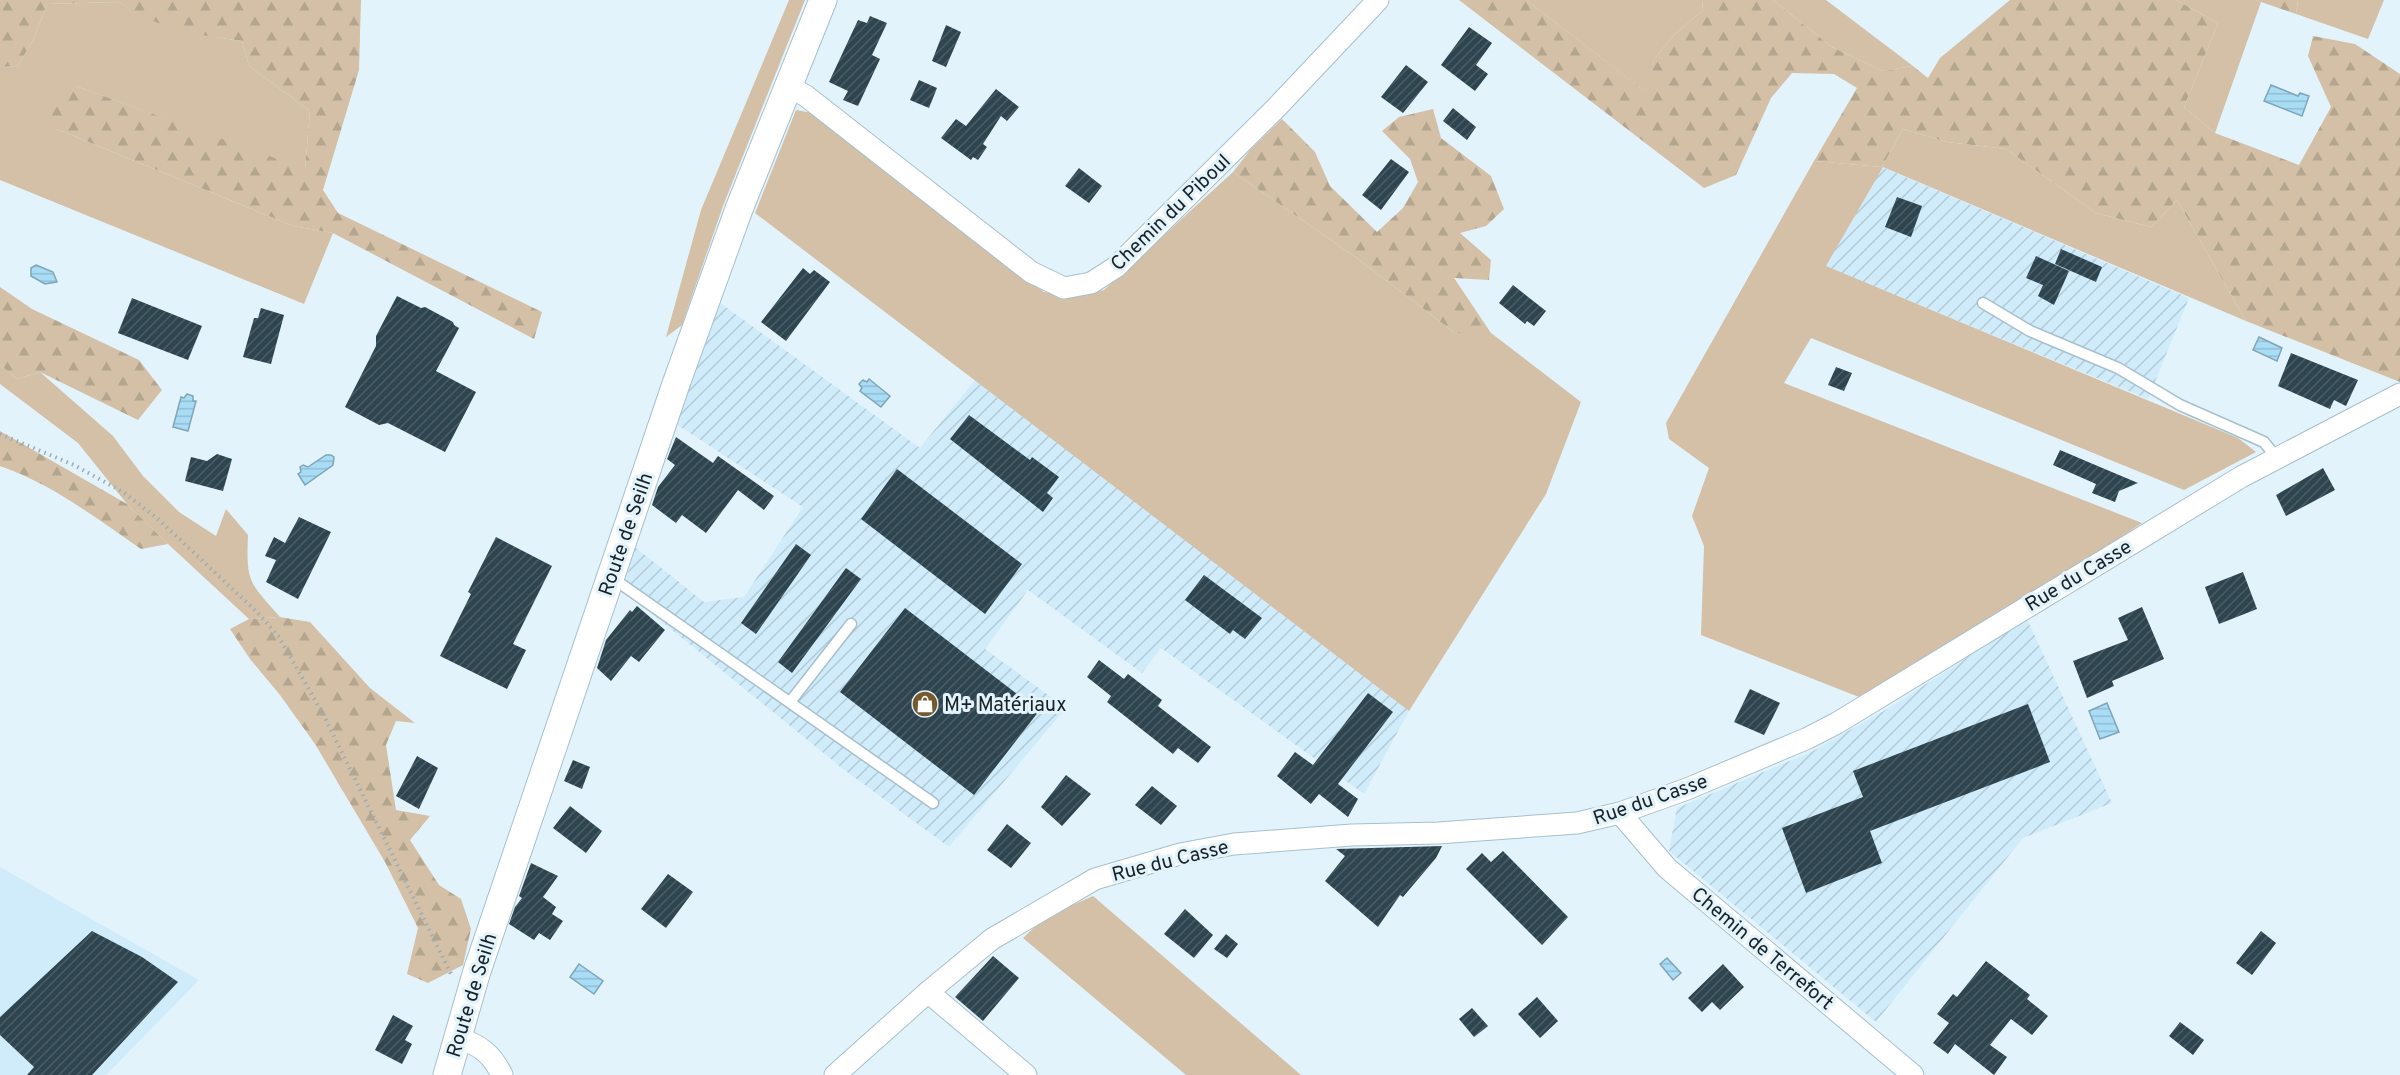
<svg xmlns="http://www.w3.org/2000/svg" width="2400" height="1075" font-family="Overpass,sans-serif">
<style>
.built{fill:#d0ecfb}
.industrial{fill:url(#industrial-furrows)}
.grass{fill:#d3c0a6}
.forest{fill:url(#forest-firs)}
.water{fill:url(#water-rules);stroke:#7ea5b8;stroke-width:1.5}
.building{fill:url(#building-hatch)}
.lines{fill:none;stroke-linecap:round;stroke-linejoin:round}
.service-casing{stroke:#a6c0ce;stroke-width:13}
.minor-casing{stroke:#a6c0ce;stroke-width:23}
.tertiary-casing{stroke:#a6c0ce;stroke-width:29}
.path{stroke:#9eacb3;stroke-width:4;stroke-dasharray:1.5 4.5;stroke-linecap:butt}
.service{stroke:#fff;stroke-width:10}
.minor{stroke:#fff;stroke-width:21}
.tertiary{stroke:#fff;stroke-width:27}
.labels{text-anchor:middle;stroke-width:6;stroke-linejoin:round;paint-order:stroke}
.street-label{font-size:20px;fill:#182227;stroke:#e3f3fb}
.poi-label{font-size:20px;fill:#182227;stroke:#e3f3fb;text-anchor:start}
</style>
<defs>
<pattern id="industrial-furrows" width="10" height="10" patternUnits="userSpaceOnUse" patternTransform="scale(1.5)"><rect width="10" height="10" fill="#d0ecfb"/><path d="M-1 1l2-2M0 10L10 0M9 11l2-2" fill="none" stroke="#b2cad7"/></pattern>
<pattern id="forest-firs" width="22" height="20" patternUnits="userSpaceOnUse" patternTransform="scale(1.5)"><rect width="22" height="20" fill="#d3c0a6"/><path d="M5 1l3.5 6h-7zM16 11l3.5 6h-7z" fill="#b4a58f"/></pattern>
<pattern id="water-rules" width="6" height="5" patternUnits="userSpaceOnUse" patternTransform="scale(1.5)"><rect width="6" height="5" fill="#a9ddf6"/><path d="M0 2.5h6" fill="none" stroke="#91bdd3"/></pattern>
<pattern id="building-hatch" width="6" height="6" patternUnits="userSpaceOnUse" patternTransform="scale(1.5)"><rect width="6" height="6" fill="#2e4550"/><path d="M-1 1l2-2M0 6l6-6M5 7l2-2" fill="none" stroke="#4a5d66"/></pattern>
</defs>
<rect width="100%" height="100%" fill="#e3f3fb"/>
<!-- built -->
<polygon class="built" points="0,867 199,980 106,1075 0,1075"/>
<!-- industrial -->
<g class="industrial">
<polygon points="1882,167 2189,298 2148,399 1825,266"/>
<polygon points="719,302 920,448 975,380 1409,711 1364,794 1161,648 1142,673 1028,590 985,649 1066,708 949,847 843,769 623,590 635,547 704,602 744,597 803,507 676,424"/>
<polygon points="2027,619 2112,803 2023,838 1876,1022 1669,851 1677,808 1811,752 1887,709"/>
</g>
<!-- grass -->
<g class="grass">
<polygon points="789,0 805,0 723,206 682,325 666,337 701,210"/>
<polygon points="1526,0 1703,0 1702,11 1674,35 1654,59 1647,93"/>
<polygon points="1773,0 1826,0 1913,66 1883,71 1832,47"/>
<polygon points="2176,0 2255,0 2261,2 2215,133 2184,107 2218,23"/>
<polygon points="2298,0 2384,0 2368,39 2296,14"/>
<path d="M119,2C158,28 196,34 242,41L249,66L310,111L305,170L76,86L57,129L293,226L333,233L304,304L0,180V67L18,66L34,38L47,4Z"/>
<polygon points="796,110 812,113 1044,292 1075,297 1104,290 1233,172 1354,256 1455,333 1491,333 1581,402 1546,494 1409,711 755,213"/>
<polygon points="1903,129 1947,142 2006,149 2096,213 2151,227 2177,200 2246,321 1883,167 1826,266 2238,438 2256,452 2184,490 1811,338 1784,383 2142,523 2020,604 1859,697 1701,635 1704,546 1692,516 1709,468 1669,439 1666,423 1814,161 1882,167"/>
<path d="M0,365L17,379L40,372L113,436L143,476L179,512L216,536L226,509L248,535C246,582 249,582 280,617L249,619L168,544L127,504L78,443L0,384Z"/>
<polygon points="1093,896 1301,1075 1186,1075 1023,938 1044,918"/>
</g>
<!-- forest -->
<g class="forest">
<polygon points="0,0 361,0 359,70 323,190 338,213 542,312 534,339 333,233 293,226 57,129 45,97 76,86 305,169 310,111 249,66 242,41 188,33 141,17 119,2 47,4 34,38 18,66 0,67"/>
<polygon points="1459,0 1526,0 1646,92 1654,59 1674,35 1702,11 1703,0 1773,0 1832,47 1883,71 1913,66 1928,78 1940,58 2010,0 2176,0 2218,23 2184,107 2215,133 2299,165 2331,107 2308,56 2313,36 2355,44 2400,74 2400,382 2246,321 2177,200 2151,227 2096,213 2006,149 1947,142 1903,129 1882,167 1814,161 1857,88 1834,74 1792,73 1771,98 1736,175 1704,188"/>
<polygon points="2255,0 2298,0 2296,14 2261,2"/>
<polygon points="1433,109 1441,138 1491,176 1504,209 1486,226 1460,233 1491,260 1489,280 1454,278 1491,333 1455,333 1354,256 1233,172 1251,149 1282,119 1315,152 1330,186 1377,232 1403,208 1418,182 1410,159 1382,131 1399,117"/>
<polygon points="0,287 32,309 139,360 162,390 138,420 40,372 17,379 0,365"/>
<path d="M0,431L127,504L168,544L141,549C96,518 52,484 0,466Z"/>
<polygon points="280,617 310,622 370,688 415,723 396,721 386,745 396,810 430,816 410,840 439,885 461,899 471,929 463,965 428,983 407,974 418,928 385,862 315,744 280,695 250,659 230,629 249,619"/>
</g>
<!-- water -->
<g class="water">
<polygon points="2271,85 2298,96 2300,93 2309,96 2302,116 2264,101"/>
<polygon points="36,265 53,272 57,282 45,284 31,276 31,268"/>
<polygon points="2259,337 2282,348 2277,361 2253,350"/>
<polygon points="869,379 890,396 881,407 860,391 862,388 859,384 863,380 867,382"/>
<polygon points="187,394 193,396 193,401 196,401 188,431 173,427 181,397 184,398"/>
<polygon points="326,455 331,455 334,457 333,465 305,485 298,474 301,472 300,467 303,465 308,467"/>
<polygon points="2107,703 2119,732 2100,739 2089,711"/>
<polygon points="1667,958 1681,973 1673,980 1660,964"/>
<polygon points="579,964 603,981 594,994 570,977"/>
</g>
<!-- building -->
<g class="building">
<polygon points="870,16 887,23 872,55 880,59 858,106 843,100 848,91 829,82 858,20 867,23"/>
<polygon points="946,25 961,32 946,67 932,61"/>
<polygon points="1469,27 1492,43 1476,65 1488,74 1475,91 1441,65"/>
<polygon points="1406,65 1428,82 1403,113 1381,97"/>
<polygon points="919,80 937,88 929,108 910,100"/>
<polygon points="996,89 1019,107 1007,121 1001,116 983,144 987,147 978,160 973,157 971,160 941,138 956,119 966,126"/>
<polygon points="1453,108 1476,127 1467,140 1443,121"/>
<polygon points="1391,159 1409,172 1381,210 1362,195"/>
<polygon points="1079,168 1102,186 1089,203 1065,186"/>
<polygon points="1897,197 1922,206 1911,237 1885,227"/>
<polygon points="2061,249 2102,267 2096,282 2055,264"/>
<polygon points="2036,256 2069,271 2054,305 2038,296 2043,285 2026,278"/>
<polygon points="803,268 810,274 814,270 830,282 786,341 761,322"/>
<polygon points="1513,285 1546,311 1534,326 1527,321 1525,324 1499,303"/>
<polygon points="397,296 421,308 425,307 453,322 454,325 459,328 436,371 476,392 445,452 388,423 379,425 345,407 376,346 376,336"/>
<polygon points="132,298 202,326 188,360 118,333"/>
<polygon points="261,308 284,315 271,364 243,357 254,318 258,318"/>
<polygon points="2291,353 2358,380 2346,406 2334,400 2330,409 2278,386"/>
<polygon points="1836,367 1852,373 1844,391 1828,385"/>
<polygon points="969,415 1030,460 1032,457 1059,477 1047,493 1053,498 1043,512 950,439"/>
<polygon points="676,437 713,463 718,456 774,496 764,510 738,490 706,533 682,515 676,523 652,505 658,487 675,465 667,459"/>
<polygon points="2060,450 2100,467 2138,483 2119,491 2115,502 2092,493 2096,484 2053,465"/>
<polygon points="217,454 232,459 223,491 185,481 191,457 207,461"/>
<polygon points="2323,468 2335,490 2286,516 2276,495"/>
<polygon points="897,469 1022,564 985,614 861,519"/>
<polygon points="299,517 331,532 298,599 266,582 276,560 265,556 274,537 285,543"/>
<polygon points="496,537 552,566 513,644 526,650 507,689 440,656 471,594 468,592"/>
<polygon points="796,544 811,555 756,634 741,623"/>
<polygon points="846,568 861,579 792,673 778,662"/>
<polygon points="2243,572 2257,609 2219,624 2205,587"/>
<polygon points="1204,575 1262,618 1245,639 1233,630 1230,634 1185,600"/>
<polygon points="637,606 665,630 639,662 631,656 611,681 597,668 606,640 630,610 632,612"/>
<polygon points="2142,607 2164,659 2112,681 2114,686 2087,698 2073,661 2128,640 2118,618"/>
<polygon points="905,608 1039,711 974,795 840,692"/>
<polygon points="1099,660 1124,679 1128,674 1162,700 1158,706 1211,747 1198,763 1178,748 1173,754 1107,702 1111,696 1087,677"/>
<polygon points="1750,689 1780,703 1764,735 1734,722"/>
<polygon points="1368,693 1393,712 1338,784 1358,799 1348,817 1319,794 1311,804 1277,776 1295,752 1313,765"/>
<polygon points="2028,704 2050,762 1870,831 1882,863 1806,893 1782,828 1863,797 1853,771"/>
<polygon points="417,756 438,768 419,809 396,796"/>
<polygon points="573,760 590,767 582,789 564,781"/>
<polygon points="1066,775 1091,794 1062,826 1041,807"/>
<polygon points="1152,786 1177,806 1161,825 1135,805"/>
<polygon points="570,806 602,831 586,853 553,828"/>
<polygon points="1007,824 1031,843 1011,868 987,850"/>
<polygon points="1442,846 1436,858 1403,897 1400,895 1378,927 1325,881 1345,856 1336,849"/>
<polygon points="1503,851 1568,917 1542,945 1466,869 1482,853 1491,862"/>
<polygon points="531,863 558,876 543,897 556,907 552,914 563,921 550,940 539,933 534,940 509,924 515,907 522,898 519,896"/>
<polygon points="668,874 693,892 666,928 641,909"/>
<polygon points="1185,909 1213,935 1194,958 1164,934"/>
<polygon points="92,931 142,957 178,982 92,1075 27,1075 34,1067 0,1035 0,1017"/>
<polygon points="2261,931 2276,943 2252,975 2236,963"/>
<polygon points="1226,934 1238,944 1227,958 1214,949"/>
<polygon points="993,956 1019,978 983,1021 955,997"/>
<polygon points="1986,961 2030,995 2027,999 2048,1016 2032,1035 2011,1019 1990,1045 2007,1057 1994,1075 1955,1044 1948,1054 1933,1043 1949,1023 1937,1014 1953,994 1957,997"/>
<polygon points="1723,964 1744,987 1720,1010 1712,1002 1702,1012 1688,998"/>
<polygon points="1537,997 1558,1021 1540,1038 1518,1014"/>
<polygon points="1472,1008 1488,1026 1474,1037 1459,1019"/>
<polygon points="393,1015 413,1026 405,1040 412,1044 402,1064 375,1050"/>
<polygon points="2180,1022 2204,1040 2193,1055 2169,1036"/>
</g>
<g class="lines">
<defs>
<g id="service">
<polyline points="1983,303 2030,331 2118,368 2180,405 2264,442 2276,457"/>
<polyline points="611,577 933,803"/>
<polyline points="790,702 851,624"/>
</g>
<g id="minor">
<polyline points="788,86 806,96 1031,272 1064,288 1091,283 1116,267 1276,108 1378,0"/>
<polyline points="1620,813 1667,868 1913,1075"/>
<polyline points="928,992 1026,1075"/>
<path d="M457,1038C479,1044 492,1054 502,1075"/>
<polyline points="835,1075 928,992 992,939 1095,879 1180,854 1234,844 1352,835 1438,833 1577,823 1620,813 1687,789 1808,738 1837,723 2241,477 2400,394"/>
</g>
<polyline id="tertiary" points="447,1075 477,971 676,384 739,209 823,0"/>
</defs>
<!-- service casing -->
<use href="#service" class="service-casing"/>
<!-- minor casing -->
<use href="#minor" class="minor-casing"/>
<!-- tertiary casing -->
<use href="#tertiary" class="tertiary-casing"/>
<!-- path -->
<polyline class="path" points="0,434 74,465 123,492 158,519 256,611 279,637 323,714 451,974"/>
<!-- service -->
<use href="#service" class="service"/>
<!-- minor -->
<use href="#minor" class="minor"/>
<!-- tertiary -->
<use href="#tertiary" class="tertiary"/>
</g>
<!-- icons -->
<defs>
<symbol id="shop-disc" viewBox="-11 -11 22 22"><circle r="9.5" fill="#76592d" stroke="#e3f3fb"/><path d="M-5-2.5h2.3a2.7 3.5 0 0 1 5.4 0H5L5.5 6h-11ZM-1.5-2.5h3a1.5 2.3 0 0 0-3 0Z" fill="#fff"/></symbol>
</defs>
<g fill-rule="evenodd">
<use href="#shop-disc" x="910" y="689" width="30" height="30"/>
</g>
<g class="labels">
<!-- street labels -->
<g class="street-label">
<text transform="translate(1170 212) rotate(-44)" y="7">Chemin du Piboul</text>
<text transform="translate(625 534) rotate(-71)" y="7">Route de Seilh</text>
<text transform="translate(2078 575) rotate(-31)" y="7">Rue du Casse</text>
<text transform="translate(1650 799) rotate(-19)" y="7">Rue du Casse</text>
<text transform="translate(1170 860) rotate(-14)" y="7">Rue du Casse</text>
<text transform="translate(1763 948) rotate(40)" y="7">Chemin de Terrefort</text>
<text transform="translate(471 995) rotate(-73)" y="7">Route de Seilh</text>
</g>
<!-- poi labels -->
<g class="poi-label">
<text x="944" y="711">M+ Matériaux</text>
</g>
</g>
</svg>
